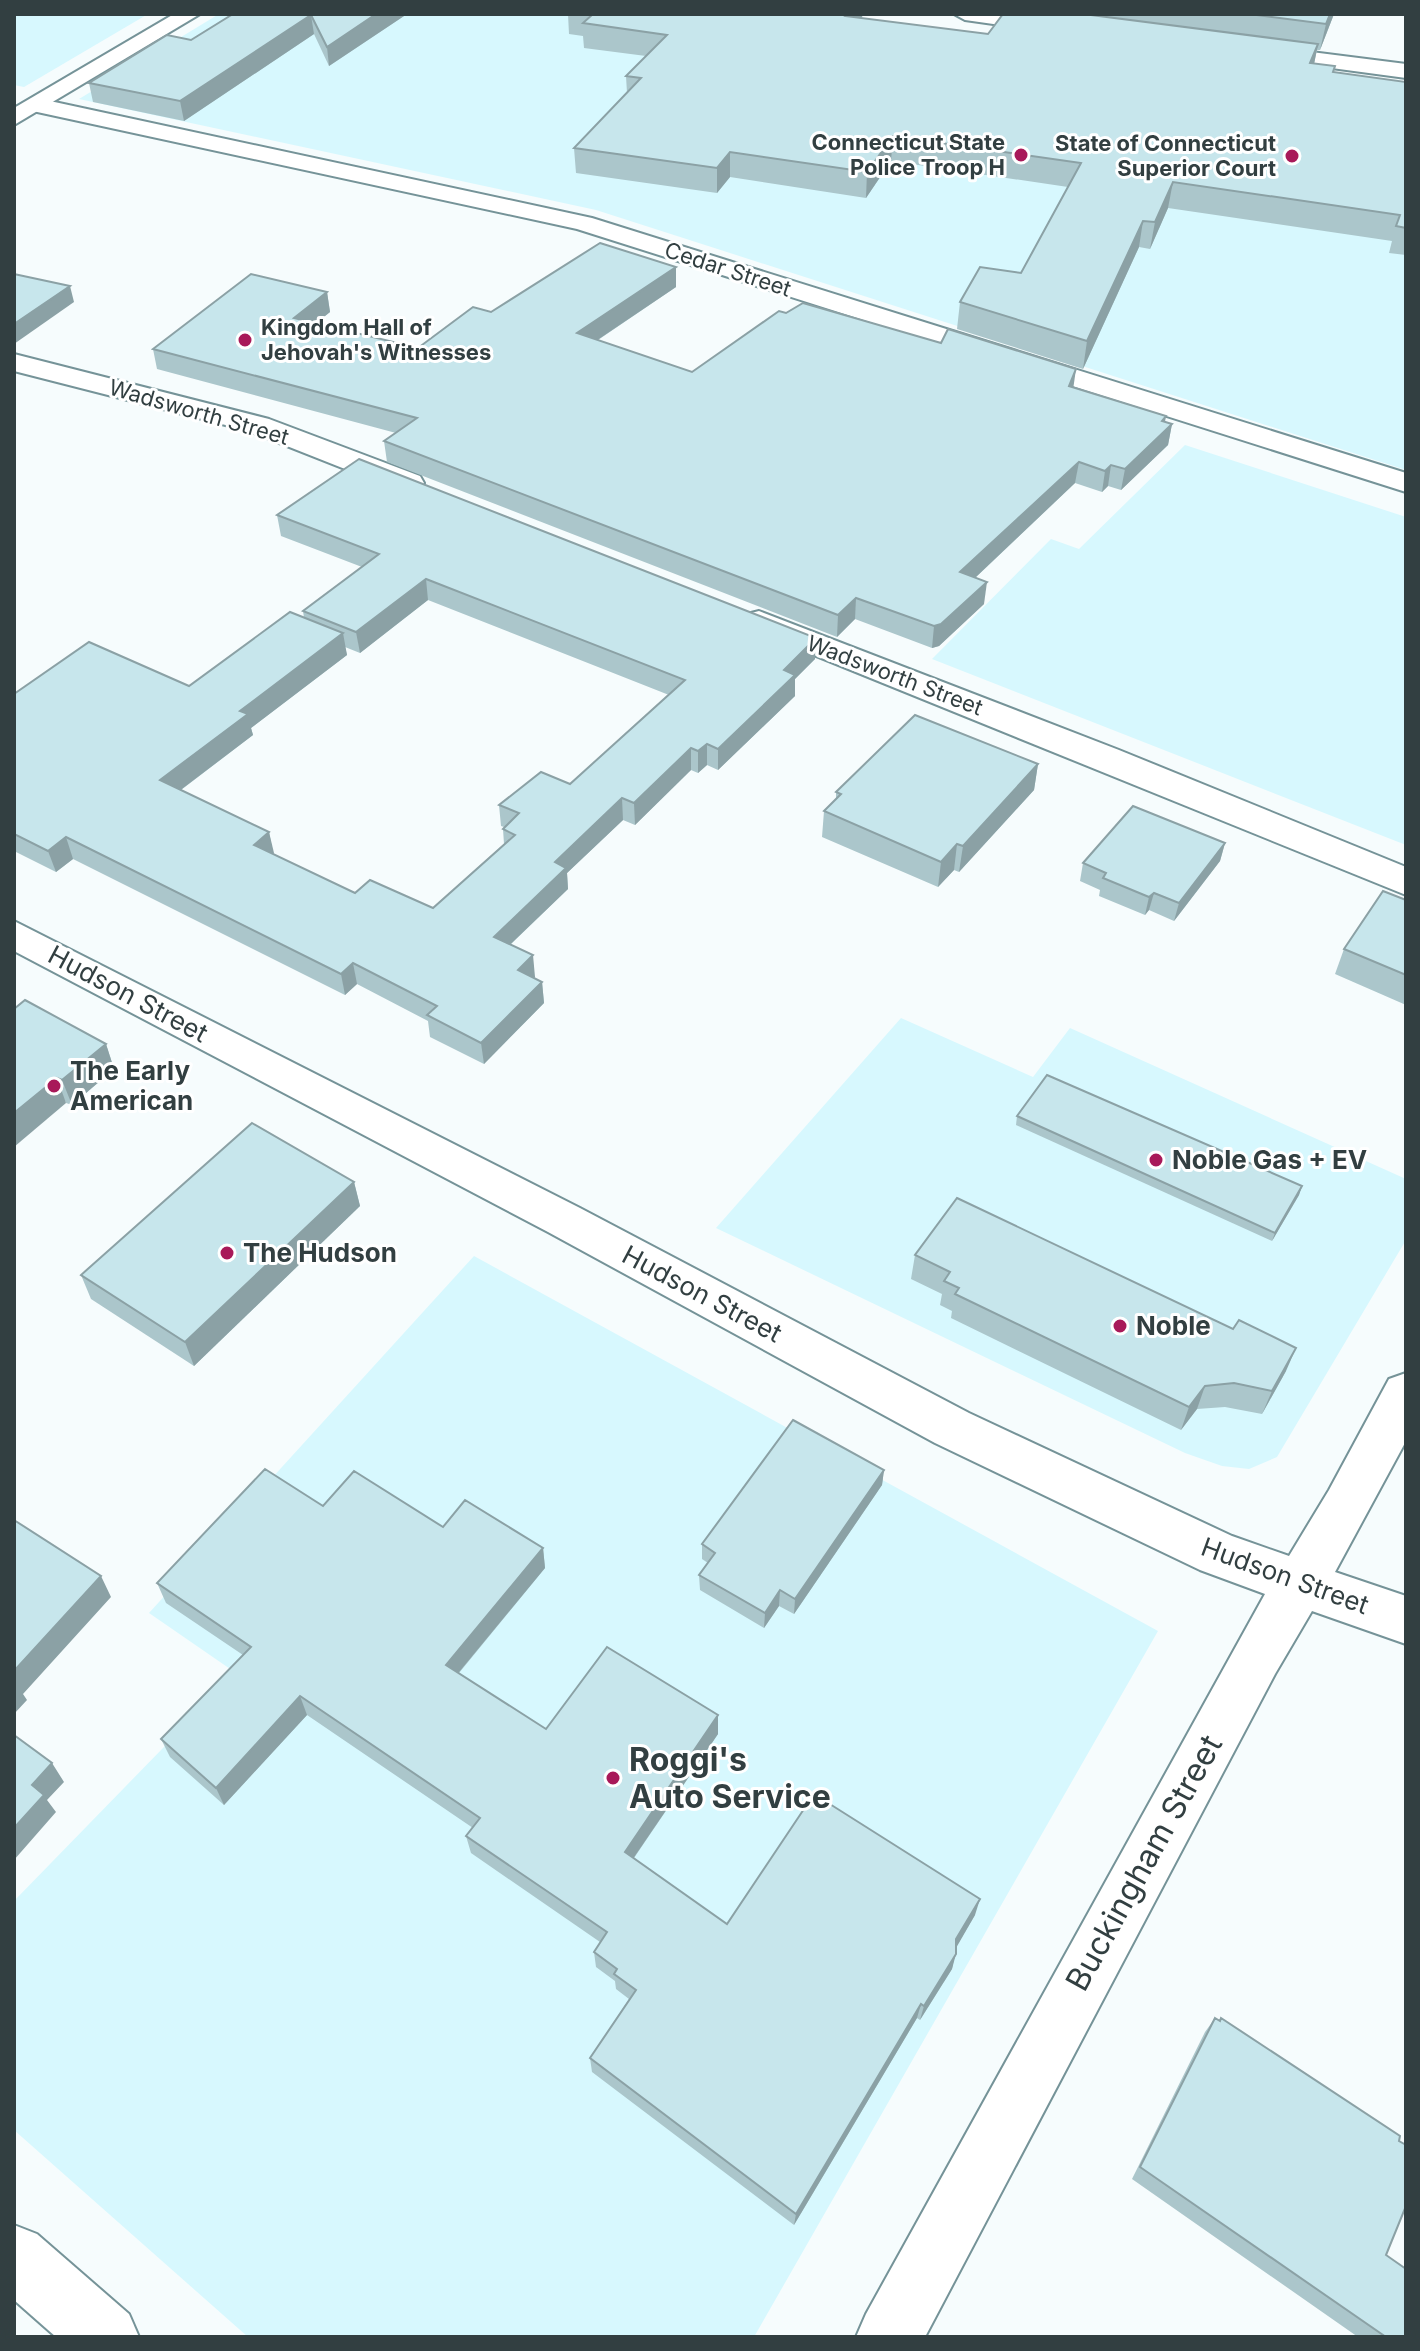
<svg xmlns="http://www.w3.org/2000/svg" width="1420" height="2351" font-family="Inter,sans-serif">
<style>
.built{fill:#d7f8fe}
.lines{fill:none;stroke-linecap:round;stroke-linejoin:round}
.street-casing{stroke:#759398;stroke-width:4}
.secondary-casing{stroke:#759398;stroke-width:4}
.street{fill:#fff;fill-rule:evenodd}
.secondary{fill:#fff;fill-rule:evenodd}
.wall{fill:#abc6cb;fill-rule:evenodd}
.shaded-wall{fill:#8ba1a5}
.building{fill:#c7e6ec;stroke:#8ba1a5;stroke-width:2}
.poi-dot{fill:#a81959;stroke:#fff;stroke-width:3}
.labels{text-anchor:middle;stroke-width:6;stroke-linejoin:round;paint-order:stroke}
.far-poi-label{font-size:22px;font-weight:bold;fill:#323f41;stroke:#fff;text-anchor:end}
.far-street-label{font-size:22px;fill:#323f41;stroke:#fff}
.street-label{font-size:26px;fill:#323f41;stroke:#fff}
.poi-label{font-size:26px;font-weight:bold;fill:#323f41;stroke:#fff;text-anchor:start}
.near-poi-label{font-size:32px;font-weight:bold;fill:#323f41;stroke:#fff;text-anchor:start}
.near-street-label{font-size:32px;fill:#323f41;stroke:#fff}
</style>
<rect width="100%" height="100%" fill="#f6fcfd"/>
<!-- built -->
<g class="built">
<polygon points="14,14 148,14 24,87 14,85"/>
<polygon points="219,14 830,14 1406,90 1406,470 596,210 79,99"/>
<polygon points="1185,445 1406,517 1406,845 932,659 1051,539 1079,549"/>
<polygon points="901,1018 1033,1077 1070,1028 1406,1179 1406,1240 1277,1457 1249,1469 1222,1466 1185,1453 716,1228"/>
<polygon points="474,1256 1158,1631 754,2337 248,2337 14,2130 14,1901 236,1673 149,1613"/>
</g>
<g class="lines">
<defs>
<g id="street">
<polygon points="36,98 592,218 1406,473 1406,492 577,229 28,110 24,105"/>
<polygon points="14,354 269,419 420,476 424,483 420,490 398,490 249,431 14,371"/>
<polygon points="759,611 1119,750 1406,867 1406,895 747,628 742,621 747,614"/>
<polygon points="14,2225 37,2234 129,2314 139,2337 56,2337 14,2300"/>
</g>
<g id="secondary">
<polygon points="174,14 200,14 14,125 14,108"/>
<path d="M954,14C978,14 1055,9 1069,26L1058,33L965,20Z"/>
<polygon points="1257,45 1406,64 1406,78 1249,57 1246,52 1249,47"/>
<polygon points="14,921 580,1208 969,1413 1232,1536 1289,1556 1329,1490 1389,1379 1406,1373 1406,1441 1335,1572 1406,1596 1406,1644 1312,1611 1275,1674 925,2337 856,2337 866,2314 1265,1594 1200,1570 935,1443 548,1232 14,951"/>
</g>
</defs>
<!-- street casing -->
<use href="#street" class="street-casing"/>
<!-- secondary casing -->
<use href="#secondary" class="secondary-casing"/>
<!-- street -->
<use href="#street" class="street"/>
<!-- secondary -->
<use href="#secondary" class="secondary"/>
</g>
<!-- wall -->
<g class="wall">
<polygon points="233,14 407,14 329,66 314,34 184,121 93,102 89,83 191,40"/>
<polygon points="568,14 864,14 861,18 988,34 1003,14 1334,14 1320,50 1317,50 1314,64 1334,72 1406,82 1406,255 1389,253 1392,241 1168,208 1150,249 1139,247 1083,369 957,329 960,302 1021,273 1068,187 891,161 866,198 730,177 717,193 576,173 574,148 627,93 626,76 646,56 584,48 583,36 569,34"/>
<polygon points="676,267 676,287 598,340 692,372 1074,387 1172,424 1168,445 1121,490 1108,486 1102,492 1075,483 975,578 984,604 939,646 932,648 855,619 837,637 387,462 384,441 396,433 157,369 153,349 327,292 330,312 316,323 418,348 491,312"/>
<path d="M277,515L815,659L795,679V696L718,770L707,765L698,773L691,770L635,825L623,820L567,873L568,889L510,945L535,977L534,978L542,982L544,1003L484,1064L430,1037L428,1021L357,984L345,995L73,859L56,872L14,851V694L189,686L304,618L303,611L362,567L281,536ZM428,600L669,695L570,784L499,805L501,826L504,827L503,829L504,844L433,908L355,893L273,854L269,832L181,790L253,735L251,728L347,655L345,647L360,653Z"/>
<polygon points="1038,764 1034,790 959,872 954,870 938,887 822,837 824,811 836,799 836,792"/>
<polygon points="1225,843 1220,861 1174,921 1149,910 1145,915 1099,896 1100,890 1080,881 1083,863"/>
<polygon points="1406,900 1406,1005 1335,974 1344,949"/>
<polygon points="14,1009 106,1044 114,1069 72,1105 66,1103"/>
<polygon points="1017,1116 1302,1186 1299,1195 1272,1241 1016,1125"/>
<polygon points="354,1182 360,1206 194,1366 91,1299 81,1275"/>
<polygon points="915,1255 1286,1371 1262,1414 1225,1407 1197,1409 1181,1430 951,1318 952,1311 940,1305 942,1294 911,1279"/>
<polygon points="884,1470 882,1485 794,1614 779,1606 764,1628 700,1590 699,1575 708,1563 702,1559 702,1544"/>
<polygon points="323,1506 443,1527 543,1548 545,1568 459,1673 546,1729 718,1734 634,1858 727,1924 975,1915 956,1947 952,1969 920,2020 917,2018 794,2225 592,2072 590,2058 629,1999 616,1989 615,1981 596,1967 594,1952 600,1942 471,1853 466,1836 473,1828 307,1715 224,1805 170,1757 161,1739 243,1655 166,1603 157,1583"/>
<polygon points="1215,2018 1399,2141 1386,2255 1406,2337 1358,2337 1132,2179 1205,2032"/>
</g>
<!-- shaded-wall -->
<g class="shaded-wall">
<polygon points="376,14 407,14 329,66 327,47"/>
<polygon points="846,14 864,14 844,40 845,16"/>
<polygon points="1330,14 1334,14 1320,50 1326,24"/>
<polygon points="311,15 314,34 184,121 180,101"/>
<polygon points="1318,44 1313,69 1310,63"/>
<polygon points="893,136 891,161 866,198 867,172"/>
<polygon points="730,152 730,177 717,193 717,168"/>
<polygon points="1173,182 1168,208 1150,249 1155,222"/>
<polygon points="1143,221 1139,247 1083,369 1087,341"/>
<polygon points="676,267 676,287 578,353 577,333"/>
<polygon points="70,286 74,302 14,344 14,324"/>
<polygon points="327,292 330,312 298,338 294,318"/>
<polygon points="1076,369 1073,390 1069,386"/>
<polygon points="1166,416 1163,433 1172,424 1168,445 1121,490 1125,469"/>
<polygon points="1079,462 1075,483 958,594 960,572"/>
<polygon points="1111,465 1108,486 1102,492 1105,471"/>
<polygon points="426,579 428,600 360,653 356,632"/>
<polygon points="987,582 984,604 939,646 932,648 934,626"/>
<polygon points="856,598 855,619 837,637 838,615"/>
<polygon points="343,633 347,655 251,728 253,735 166,801 160,780 240,711"/>
<polygon points="816,638 815,659 795,679 795,696 718,770 718,749 784,670"/>
<polygon points="707,744 707,765 698,773 698,751"/>
<polygon points="691,748 691,770 635,825 634,803"/>
<polygon points="1038,764 1034,790 959,872 963,846"/>
<polygon points="622,798 623,820 567,873 568,889 496,958 494,937 555,862"/>
<polygon points="269,832 274,853 259,866 254,845"/>
<polygon points="66,837 73,859 56,872 48,851"/>
<polygon points="1225,843 1220,861 1174,921 1179,903"/>
<polygon points="957,844 954,870 938,887 941,862"/>
<polygon points="1154,893 1149,910 1145,915 1149,897"/>
<polygon points="533,955 535,977 521,991 518,970"/>
<polygon points="353,963 357,984 345,995 341,974"/>
<polygon points="542,982 544,1003 484,1064 481,1043"/>
<polygon points="106,1044 114,1069 72,1105 62,1080"/>
<polygon points="57,1078 66,1103 14,1147 14,1113"/>
<polygon points="354,1182 360,1206 194,1366 185,1342"/>
<polygon points="1302,1186 1299,1195 1272,1241 1275,1233"/>
<polygon points="1296,1348 1286,1371 1262,1414 1272,1391"/>
<polygon points="1205,1386 1197,1409 1181,1430 1189,1407"/>
<polygon points="884,1470 882,1485 794,1614 795,1599"/>
<polygon points="543,1548 545,1568 450,1683 446,1665"/>
<polygon points="101,1576 111,1597 23,1694 27,1700 14,1714 14,1671"/>
<polygon points="780,1590 779,1606 764,1628 765,1613"/>
<polygon points="300,1696 307,1715 224,1805 216,1788"/>
<polygon points="718,1715 718,1734 626,1869 625,1852"/>
<polygon points="52,1763 64,1782 47,1800 56,1812 14,1860 14,1828 32,1785"/>
<polygon points="980,1899 975,1915 952,1955 956,1939"/>
<polygon points="956,1954 952,1969 920,2020 924,2006"/>
<polygon points="921,2004 917,2018 794,2225 796,2214"/>
</g>
<!-- building -->
<g class="building">
<polygon points="233,14 376,14 327,47 311,15 180,101 89,83 167,35 191,40"/>
<polygon points="593,14 846,14 845,16 988,34 1003,14 1083,14 1318,44 1310,63 1335,66 1333,72 1406,82 1406,228 1396,226 1400,215 1173,182 1155,222 1143,221 1087,341 960,302 980,267 1021,273 1081,163 893,136 867,172 730,152 717,168 574,148 641,78 626,76 667,35 583,23"/>
<polygon points="1249,14 1330,14 1326,24"/>
<polygon points="600,243 676,267 577,333 692,372 779,311 786,313 803,303 941,343 948,329 1076,369 1069,386 1166,416 1162,421 1172,424 1125,469 1111,465 1105,471 1079,462 960,572 987,582 941,624 934,626 856,598 838,615 384,441 417,418 153,349 251,274 327,292 294,318 418,348 473,307 491,312"/>
<polygon points="14,274 70,286 14,324"/>
<polygon points="359,459 816,638 784,670 795,675 718,749 707,744 698,751 691,748 634,803 622,798 555,862 566,868 494,937 533,955 518,970 542,982 481,1043 427,1015 437,1006 353,963 341,974 66,837 48,851 14,834 14,694 89,642 189,686 290,612 343,633 240,711 248,714 160,780 269,832 254,845 355,893 370,880 433,908 515,835 503,829 519,813 499,805 541,772 570,784 685,680 426,579 356,632 303,611 379,554 277,515"/>
<polygon points="915,715 1038,764 963,846 957,844 941,862 824,811 841,794 836,792"/>
<polygon points="1133,806 1225,843 1179,903 1154,893 1149,897 1103,878 1106,873 1083,863"/>
<polygon points="1383,891 1406,900 1406,975 1344,949"/>
<polygon points="25,1000 106,1044 62,1080 57,1078 14,1113 14,1009"/>
<polygon points="1047,1075 1302,1186 1275,1233 1017,1116"/>
<polygon points="252,1123 354,1182 185,1342 81,1275"/>
<polygon points="957,1198 1233,1329 1239,1320 1296,1348 1272,1391 1234,1383 1205,1386 1189,1407 955,1294 959,1288 944,1281 950,1272 915,1255"/>
<polygon points="793,1420 884,1470 795,1599 780,1590 765,1613 699,1575 715,1553 702,1544"/>
<polygon points="265,1469 323,1506 354,1471 443,1527 465,1500 543,1548 446,1665 546,1729 607,1647 718,1715 625,1852 727,1924 814,1794 980,1899 956,1939 956,1954 924,2006 921,2004 796,2214 590,2058 636,1990 614,1974 617,1969 594,1952 607,1932 466,1836 480,1818 300,1696 216,1788 161,1739 251,1647 157,1583"/>
<polygon points="14,1520 101,1576 14,1671"/>
<polygon points="14,1735 52,1763 32,1785 44,1795 14,1828"/>
<polygon points="1215,2018 1220,2021 1221,2018 1400,2136 1399,2141 1406,2145 1406,2206 1386,2255 1406,2269 1406,2337 1386,2337 1140,2167"/>
</g>
<!-- markers -->
<g class="poi-dot">
<circle cx="1021" cy="155" r="8"/>
<circle cx="1292" cy="156" r="8"/>
<circle cx="245" cy="340" r="8"/>
<circle cx="54" cy="1086" r="8"/>
<circle cx="1156" cy="1160" r="8"/>
<circle cx="227" cy="1253" r="8"/>
<circle cx="1120" cy="1326" r="8"/>
<circle cx="613" cy="1778" r="8"/>
</g>
<g class="labels">
<!-- far-poi labels -->
<g class="far-poi-label">
<text x="1005" y="150">Connecticut State<tspan x="1005" dy="25">Police Troop H</tspan></text>
<text x="1276" y="151">State of Connecticut<tspan x="1276" dy="25">Superior Court</tspan></text>
<text x="261" y="335" text-anchor="start">Kingdom Hall of<tspan x="261" dy="25">Jehovah's Witnesses</tspan></text>
</g>
<!-- far-street labels -->
<g class="far-street-label">
<text transform="translate(728 269) rotate(18)" y="8">Cedar Street</text>
<text transform="translate(199 412) rotate(16)" y="8">Wadsworth Street</text>
<text transform="translate(895 675) rotate(21)" y="8">Wadsworth Street</text>
</g>
<!-- street labels -->
<g class="street-label">
<text transform="translate(128 994) rotate(28)" y="9">Hudson Street</text>
<text transform="translate(702 1294) rotate(28)" y="9">Hudson Street</text>
<text transform="translate(1285 1576) rotate(20)" y="9">Hudson Street</text>
</g>
<!-- poi labels -->
<g class="poi-label">
<text x="70" y="1080">The Early<tspan x="70" dy="30">American</tspan></text>
<text x="1172" y="1169">Noble Gas + EV</text>
<text x="243" y="1262">The Hudson</text>
<text x="1136" y="1335">Noble</text>
</g>
<!-- near-poi labels -->
<g class="near-poi-label">
<text x="629" y="1771">Roggi's<tspan x="629" dy="37">Auto Service</tspan></text>
</g>
<!-- near-street labels -->
<g class="near-street-label">
<text transform="translate(1144 1863) rotate(-61)" y="11">Buckingham Street</text>
</g>
</g>
<!-- border -->
<rect width="1420" height="2351" fill="none" stroke="#323f41" stroke-width="32"/>
</svg>
